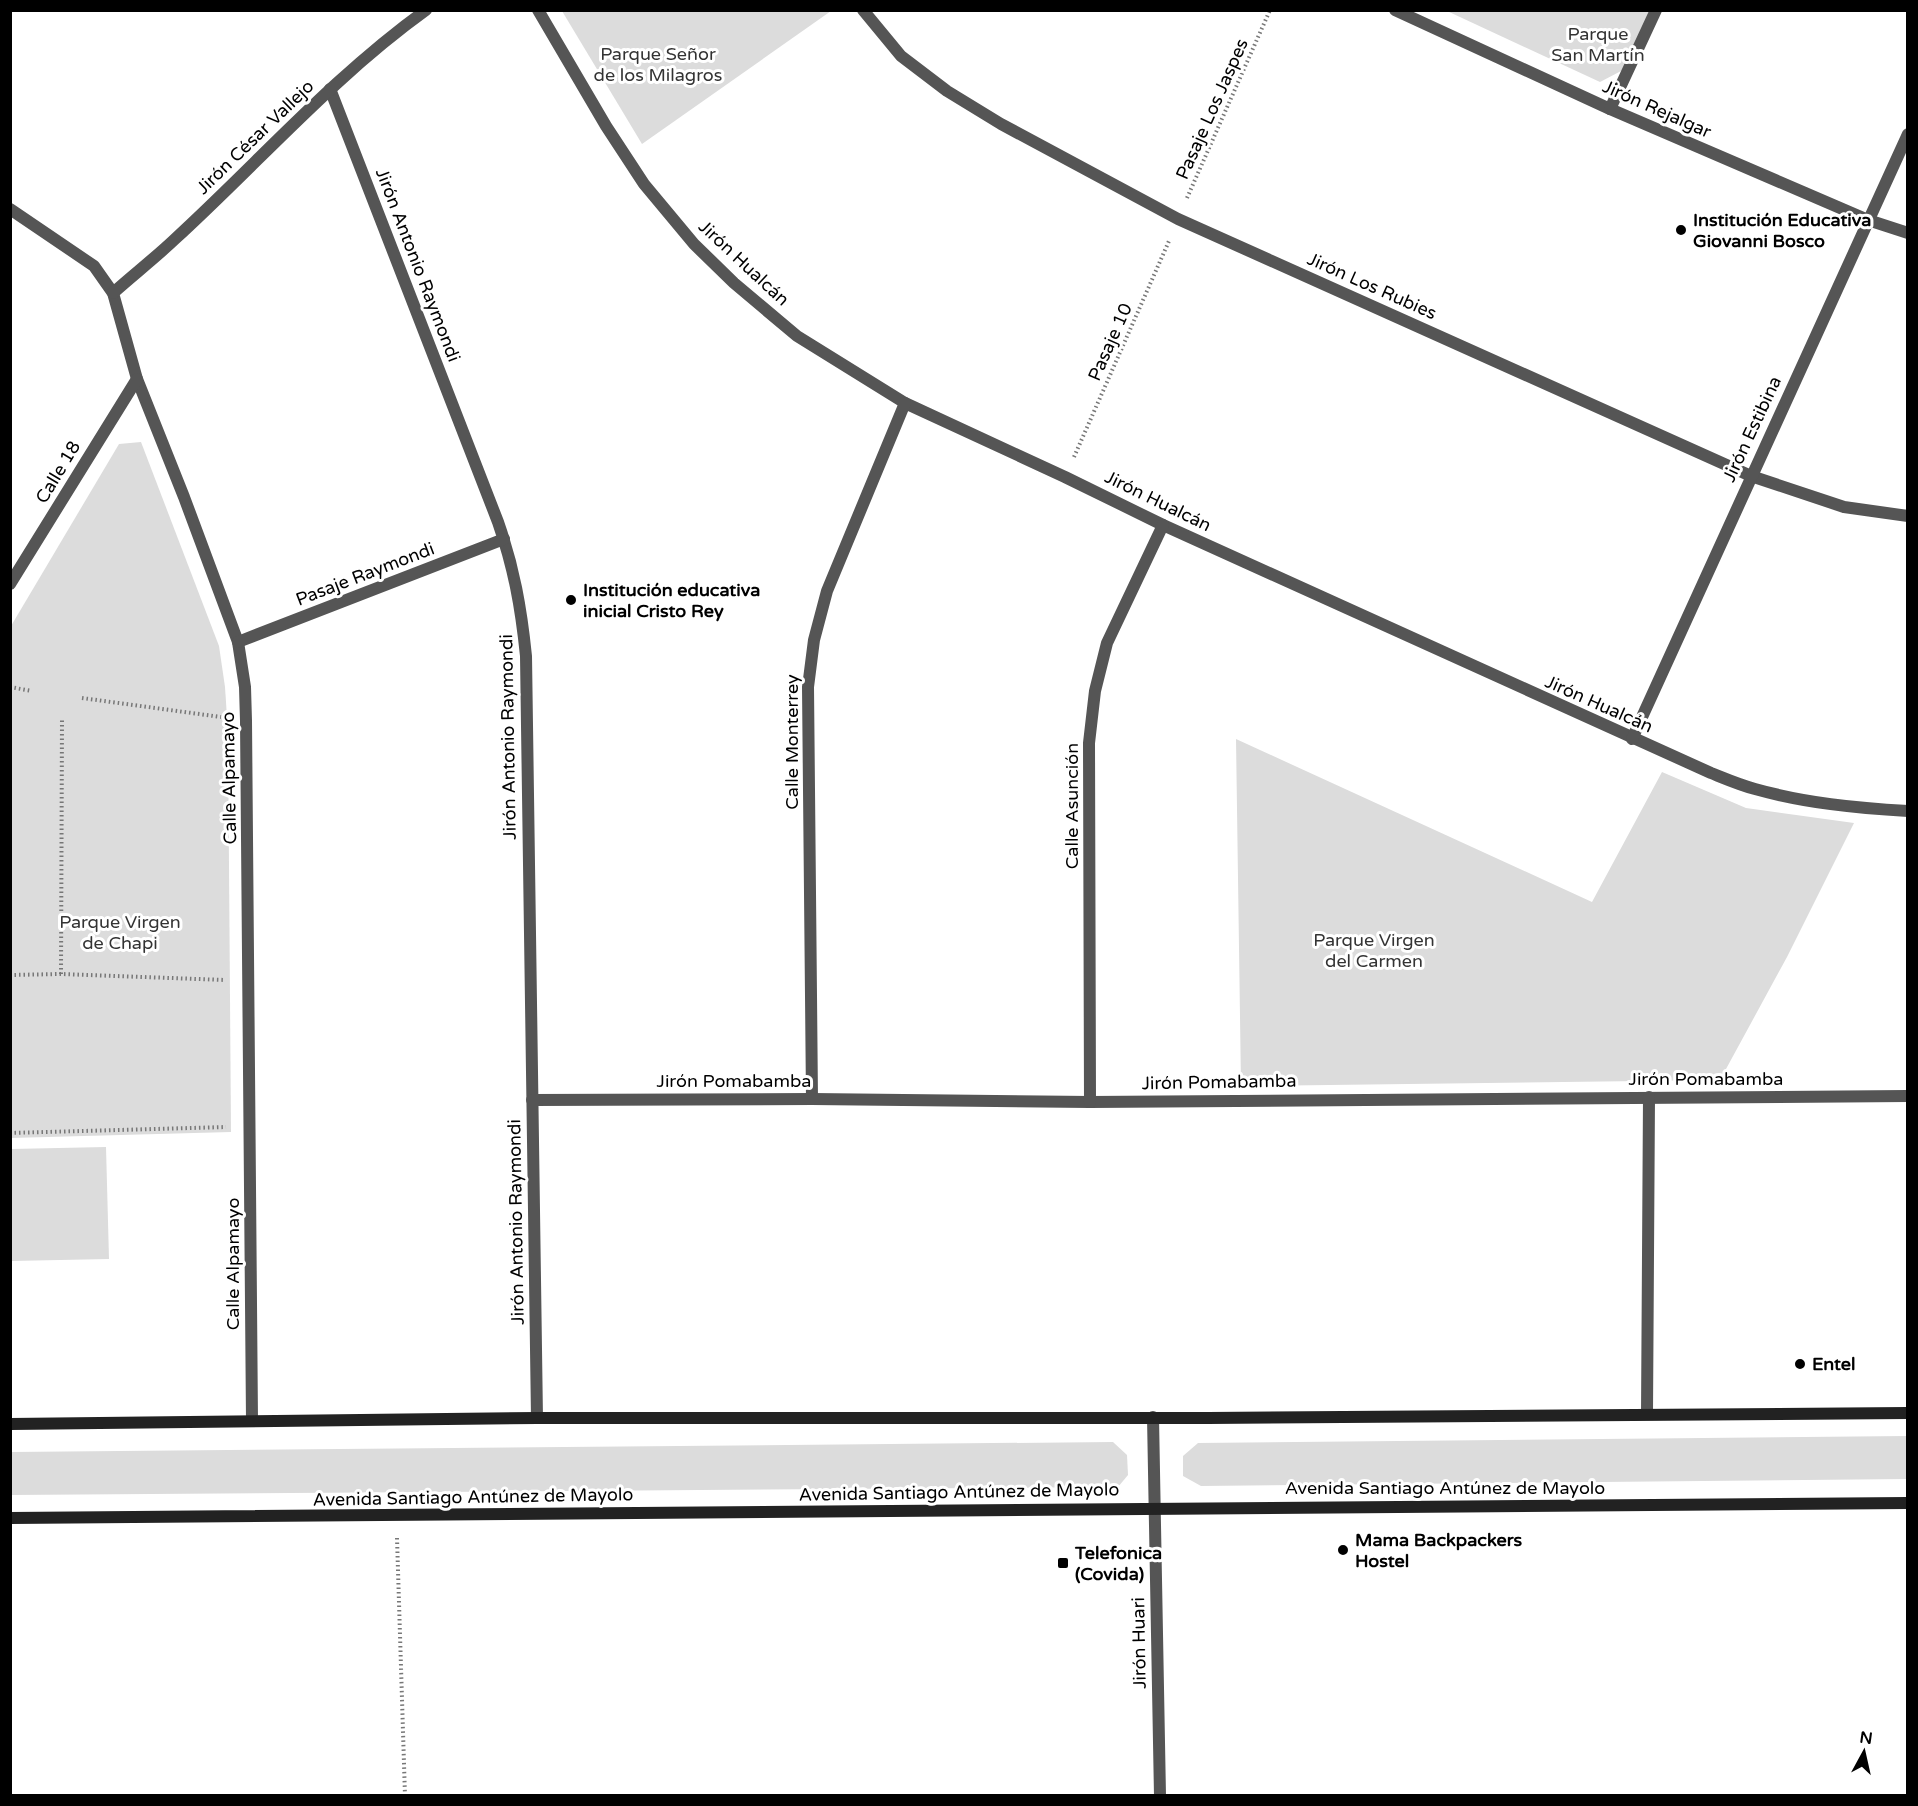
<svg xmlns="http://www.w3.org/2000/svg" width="1918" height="1806" font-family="'Varela Round',sans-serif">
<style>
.green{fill:#dcdcdc}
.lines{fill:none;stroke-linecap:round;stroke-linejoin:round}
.path{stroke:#777;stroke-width:4;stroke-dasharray:1.5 3;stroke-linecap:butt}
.street{stroke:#555;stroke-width:12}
.secondary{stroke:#222;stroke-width:12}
.poi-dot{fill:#000;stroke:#fff;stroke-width:2}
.labels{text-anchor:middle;stroke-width:6;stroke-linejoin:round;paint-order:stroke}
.park-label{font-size:18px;fill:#333;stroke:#fff}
.street-label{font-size:18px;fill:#000;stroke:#fff}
.poi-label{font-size:18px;font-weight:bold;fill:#000;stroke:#fff;text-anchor:start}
</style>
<rect width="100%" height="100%" fill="#fff"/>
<!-- green -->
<g class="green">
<polygon points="562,11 831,11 642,144"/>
<polygon points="1447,11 1650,11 1623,70 1600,82"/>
<polygon points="141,442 219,646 225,687 228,732 231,1132 11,1138 11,626 119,444"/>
<polygon points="1236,739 1592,902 1662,772 1746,808 1854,823 1787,957 1720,1080 1241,1086"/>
<polygon points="106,1147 109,1259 11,1261 11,1149"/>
<polygon points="1907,1436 1907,1479 1201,1486 1183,1476 1183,1456 1198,1443"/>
<polygon points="1113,1442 1127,1455 1128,1475 1118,1487 10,1495 11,1452"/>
</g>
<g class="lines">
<!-- path -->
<g class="path">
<polyline points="1187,198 1270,10"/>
<polyline points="1074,457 1169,241"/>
<polyline points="10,687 32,691"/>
<polyline points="82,698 221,717"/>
<polyline points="61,974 62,720"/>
<polyline points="10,975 61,974 225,980"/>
<polyline points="10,1133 226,1127"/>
<polyline points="397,1538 405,1796"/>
</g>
<!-- street -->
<g class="street">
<path d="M538,10L606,126L644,184L694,244L734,283L797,336L905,403L1065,477L1163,525L1711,773C1726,779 1740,785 1755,789C1805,803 1856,808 1908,811"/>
<polyline points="863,10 901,56 947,91 1001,124 1178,219 1751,476 1844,507 1908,516"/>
<polyline points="1395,10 1610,109 1868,220 1908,233"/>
<path d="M330,89L498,522C514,568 521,607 526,656L537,1418"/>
<polyline points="1610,109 1656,10"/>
<polyline points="10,209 94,266 113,293 137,379 184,497 238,642 245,687 246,721 252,1420"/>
<path d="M113,293C133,275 155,258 175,239C259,162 333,77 426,10"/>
<polyline points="10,584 137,379"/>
<polyline points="238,642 504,539"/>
<polyline points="1632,739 1908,134"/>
<polyline points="812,1099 808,687 814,640 827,591 905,403"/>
<polyline points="532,1100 812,1099 1090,1102 1908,1096"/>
<polyline points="1090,1102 1089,743 1095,691 1107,643 1163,525"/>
<polyline points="1647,1414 1649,1097"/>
<polyline points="1153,1417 1160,1796"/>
</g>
<!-- secondary -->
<g class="secondary">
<polyline points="10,1424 537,1418 1208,1418 1908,1413"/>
<polyline points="10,1518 1908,1503"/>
</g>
</g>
<!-- markers -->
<g class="poi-dot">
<circle cx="1681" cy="230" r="6"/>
<circle cx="571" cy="600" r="6"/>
<circle cx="1800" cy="1364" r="6"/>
<circle cx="1343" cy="1550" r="6"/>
<rect x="1057" y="1557" width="12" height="12" rx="3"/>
</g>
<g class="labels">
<!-- park labels -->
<g class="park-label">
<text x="1598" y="40">Parque<tspan x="1598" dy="21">San Martín</tspan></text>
<text x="658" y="60">Parque Señor<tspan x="658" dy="21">de los Milagros</tspan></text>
<text x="120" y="928">Parque Virgen<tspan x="120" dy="21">de Chapi</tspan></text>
<text x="1374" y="946">Parque Virgen<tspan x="1374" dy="21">del Carmen</tspan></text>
</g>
<!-- street labels -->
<g class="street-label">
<text transform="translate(1212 109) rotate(-66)" y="6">Pasaje Los Jaspes</text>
<text transform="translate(1657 109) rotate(24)" y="6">Jirón Rejalgar</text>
<text transform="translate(255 137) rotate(-44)" y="6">Jirón César Vallejo</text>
<text transform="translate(744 263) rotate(43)" y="6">Jirón Hualcán</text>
<text transform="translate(418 265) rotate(69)" y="6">Jirón Antonio Raymondi</text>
<text transform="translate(1372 286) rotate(24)" y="6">Jirón Los Rubies</text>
<text transform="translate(1110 342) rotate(-66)" y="6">Pasaje 10</text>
<text transform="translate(1752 429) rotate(-65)" y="6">Jirón Estibina</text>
<text transform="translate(58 472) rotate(-59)" y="6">Calle 18</text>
<text transform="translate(1158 501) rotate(26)" y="6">Jirón Hualcán</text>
<text transform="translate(365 574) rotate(-21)" y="6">Pasaje Raymondi</text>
<text transform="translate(1599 704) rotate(24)" y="6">Jirón Hualcán</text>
<text transform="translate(508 737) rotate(-91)" y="6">Jirón Antonio Raymondi</text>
<text transform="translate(792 742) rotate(-90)" y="6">Calle Monterrey</text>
<text transform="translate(229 778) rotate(-91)" y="6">Calle Alpamayo</text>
<text transform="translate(1072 806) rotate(-90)" y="6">Calle Asunción</text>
<text x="1706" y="1085">Jirón Pomabamba</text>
<text x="734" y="1087">Jirón Pomabamba</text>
<text transform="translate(1219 1082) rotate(-1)" y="6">Jirón Pomabamba</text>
<text transform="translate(516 1222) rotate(-91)" y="6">Jirón Antonio Raymondi</text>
<text transform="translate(233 1264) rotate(-90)" y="6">Calle Alpamayo</text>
<text x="1445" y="1494">Avenida Santiago Antúnez de Mayolo</text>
<text transform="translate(959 1492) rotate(-1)" y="6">Avenida Santiago Antúnez de Mayolo</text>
<text transform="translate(473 1497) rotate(-1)" y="6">Avenida Santiago Antúnez de Mayolo</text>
<text transform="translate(1139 1643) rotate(-91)" y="6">Jirón Huari</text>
</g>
<!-- poi labels -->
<g class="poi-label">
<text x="1693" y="226">Institución Educativa<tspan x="1693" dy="21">Giovanni Bosco</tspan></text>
<text x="583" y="596">Institución educativa<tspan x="583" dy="21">inicial Cristo Rey</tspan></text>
<text x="1812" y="1370">Entel</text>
<text x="1355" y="1546">Mama Backpackers<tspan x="1355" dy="21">Hostel</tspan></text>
<text x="1075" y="1559">Telefonica<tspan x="1075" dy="21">(Covida)</tspan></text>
</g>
</g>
<!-- border -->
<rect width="1918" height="1806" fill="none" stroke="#000000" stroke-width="24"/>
<!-- north arrow -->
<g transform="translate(1864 1752) rotate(8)" stroke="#ffffff" stroke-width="4.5" paint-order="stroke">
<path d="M0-4.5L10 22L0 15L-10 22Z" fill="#000000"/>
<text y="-9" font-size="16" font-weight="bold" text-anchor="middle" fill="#000000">N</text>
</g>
</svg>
